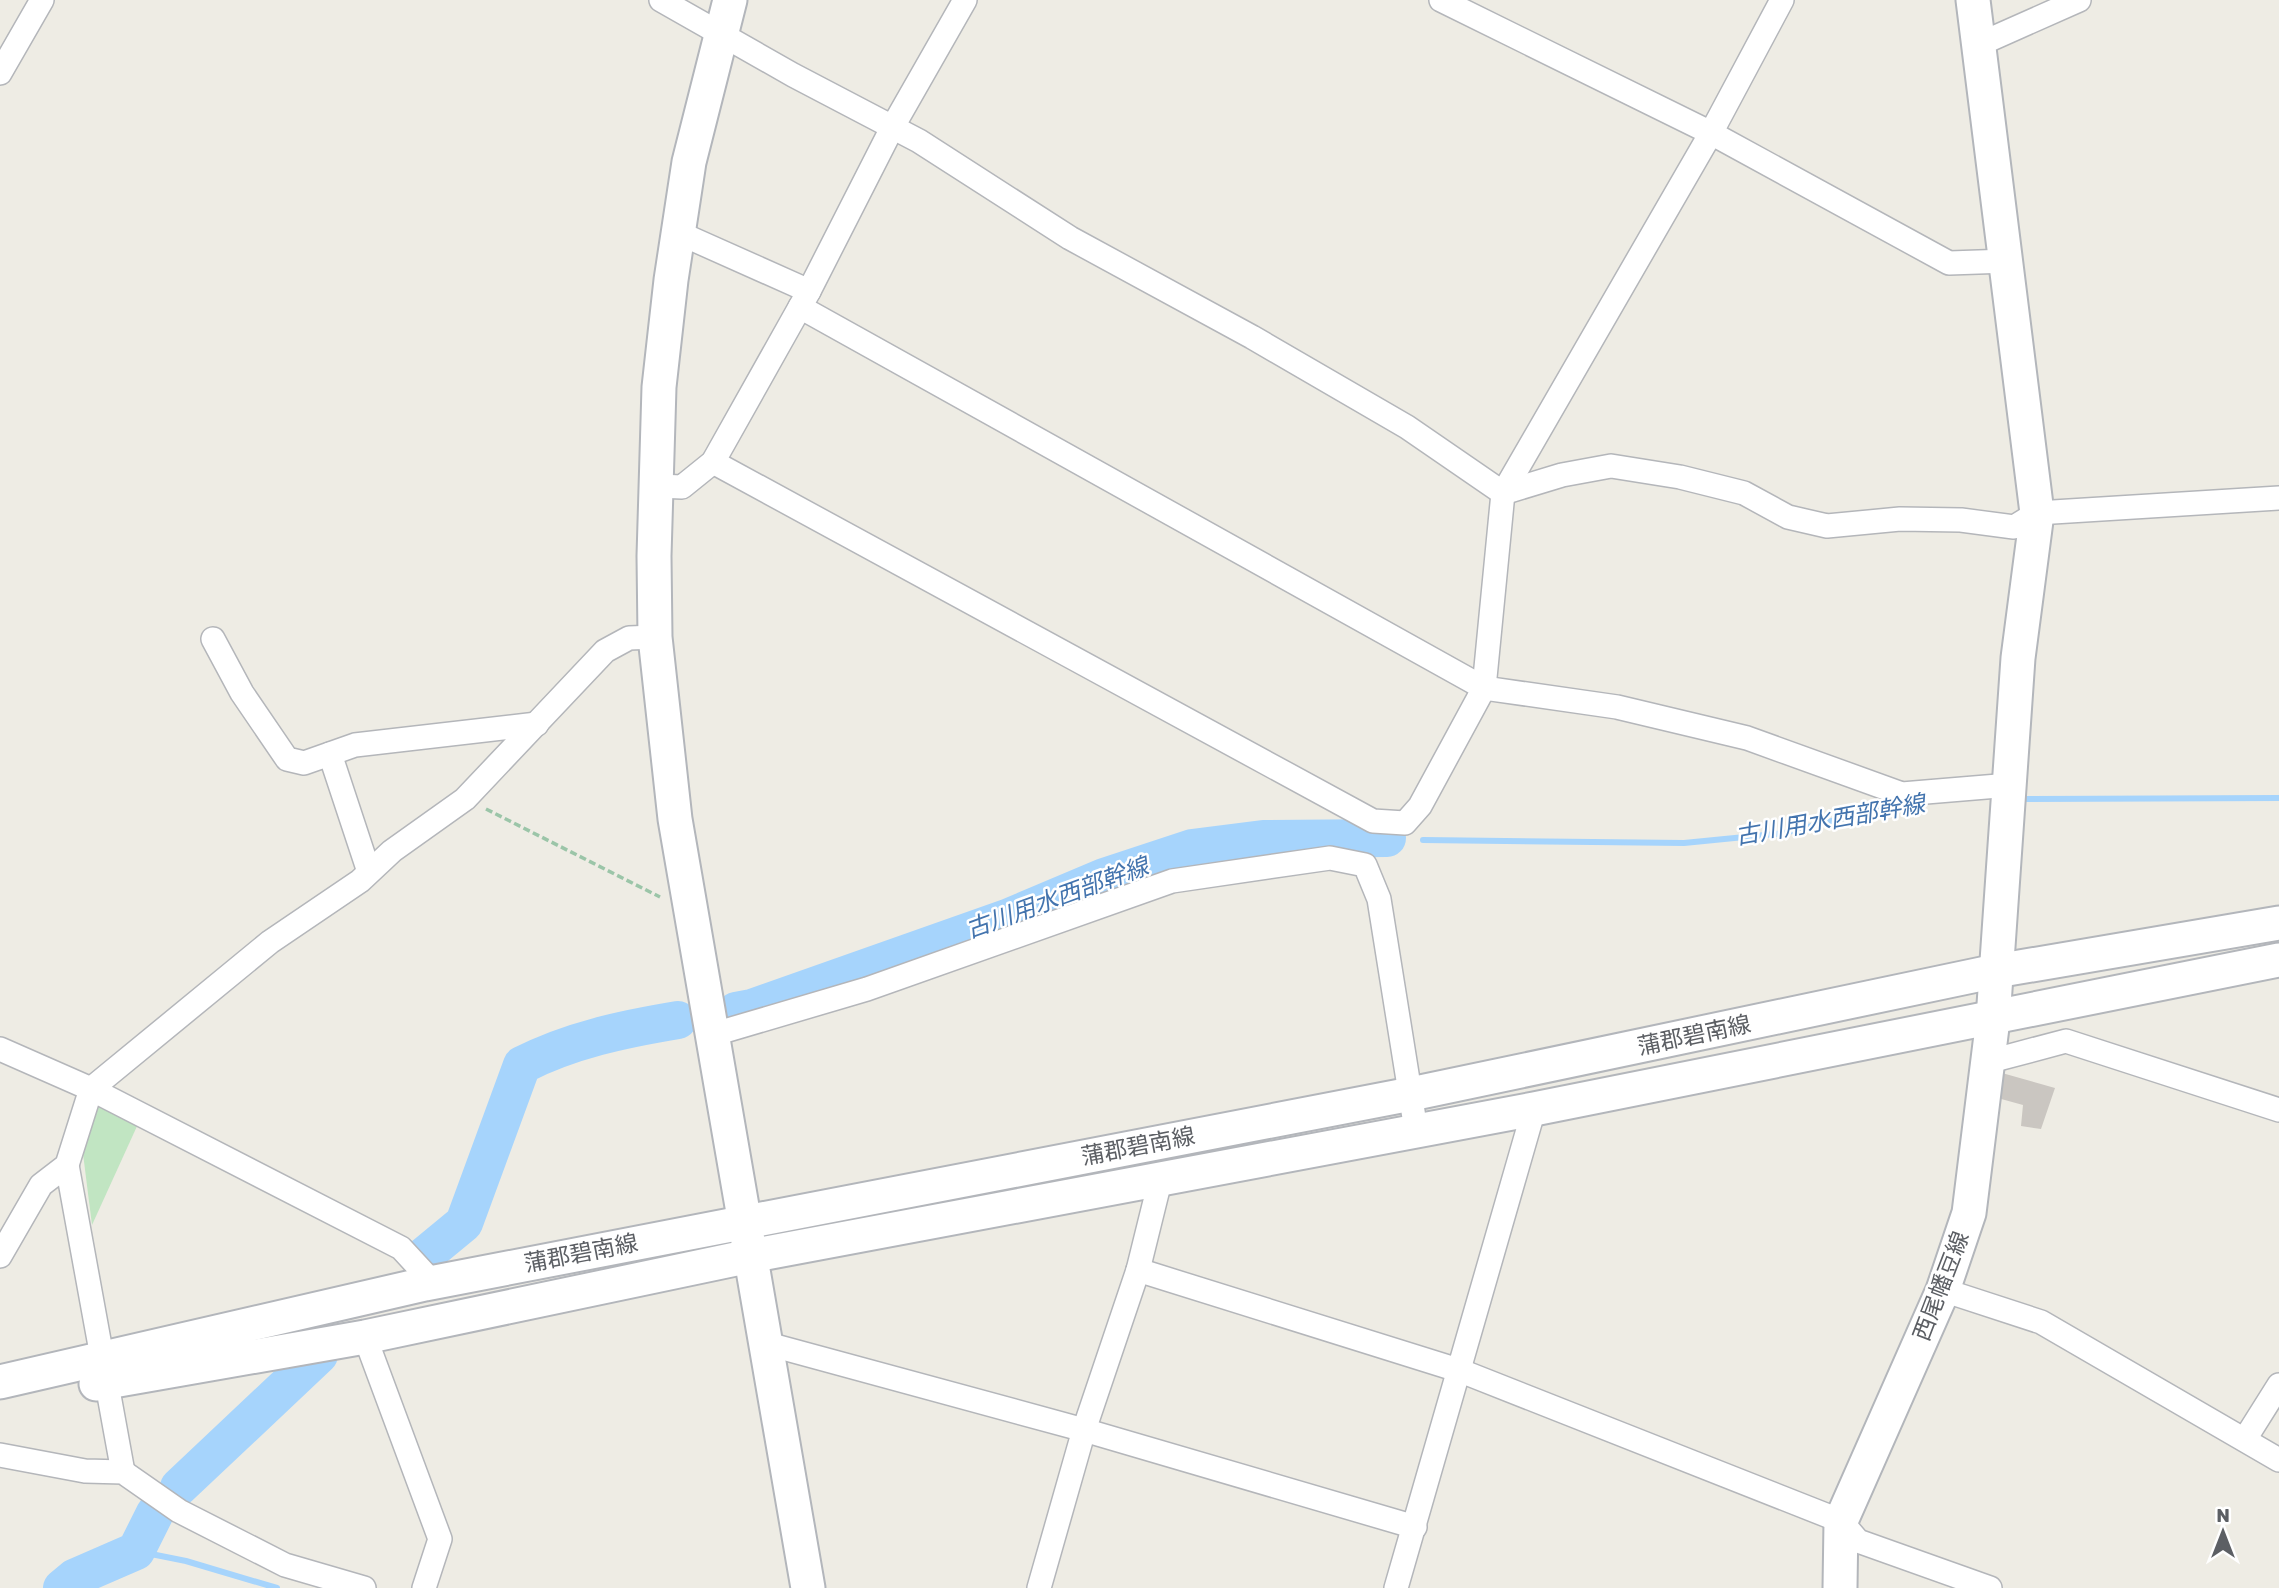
<svg xmlns="http://www.w3.org/2000/svg" width="2279" height="1588" font-family="Rubik,'Noto Sans JP',sans-serif">
<style>
.green{fill:#c1e5c2}
.lines{fill:none;stroke-linecap:round;stroke-linejoin:round}
.stream{stroke:#a6d4fc;stroke-width:6}
.river{stroke:#a6d4fc;stroke-width:38}
.building{fill:#cac6c1}
.street-casing{stroke:#b4b6ba;stroke-width:26}
.secondary-casing{stroke:#b3b6bb;stroke-width:37}
.path{stroke:#9bc5a8;stroke-width:3.5;stroke-dasharray:7 3.5;stroke-linecap:butt}
.street{stroke:#fff;stroke-width:23}
.secondary{stroke:#fff;stroke-width:33}
.labels{text-anchor:middle;stroke-width:5;stroke-linejoin:round;paint-order:stroke}
.street-label{font-size:23px;fill:#5c5f64;stroke:#fff}
.water-label{font-size:24px;font-style:italic;fill:#4374ae;stroke:#fff}
</style>
<rect width="100%" height="100%" fill="#eeece4"/>
<!-- green -->
<polygon class="green" points="96,1101 138,1124 92,1225 81,1138"/>
<g class="lines">
<!-- stream -->
<g class="stream">
<polyline points="2018,799 2279,798"/>
<polyline points="1423,840 1684,843 1784,833 1903,803"/>
<polyline points="136,1551 186,1561 277,1588"/>
</g>
<!-- river -->
<g class="river">
<polyline points="736,1011 752,1008 1007,918 1104,877 1192,848 1263,839 1387,838"/>
<path d="M424,1256L464,1223L522,1065C571,1040 624,1029 678,1020"/>
<polyline points="179,1487 319,1355"/>
<polyline points="62,1588 74,1578 136,1551 155,1513"/>
</g>
</g>
<!-- building -->
<polygon class="building" points="2002,1073 2055,1088 2041,1129 2021,1126 2023,1105 1994,1097"/>
<g class="lines">
<defs>
<g id="street">
<polyline points="661,0 793,75 919,141 1070,238 1252,337 1407,427 1503,493"/>
<polyline points="1441,0 1711,133 1949,263 2008,261"/>
<polyline points="1980,44 2079,0"/>
<polyline points="0,73 42,0"/>
<polyline points="679,233 809,291"/>
<polyline points="800,307 1484,688 1617,707 1747,738 1902,794 2010,785"/>
<polyline points="713,462 1373,821 1405,823 1420,806 1484,688 1503,493 1711,133 1782,0"/>
<polyline points="657,486 682,487 713,462 809,291 892,128 965,0"/>
<polyline points="1503,493 1562,475 1611,466 1680,477 1744,493 1788,517 1827,526 1900,519 1961,520 2014,527 2037,513 2279,498"/>
<polyline points="213,639 242,693 287,759 304,763 355,745 537,724"/>
<polyline points="330,754 369,872"/>
<polyline points="711,1035 867,989 1172,881 1330,858 1365,865 1379,899 1416,1130"/>
<polyline points="0,1049 91,1089 401,1248 425,1274 425,1284"/>
<polyline points="1987,1062 2066,1041 2279,1110"/>
<polyline points="67,1165 123,1472"/>
<polyline points="0,1256 41,1185 67,1165 91,1089 270,942 360,881 392,851 465,799 605,651 629,638 655,637"/>
<polyline points="1138,1270 1461,1371 1841,1521 1858,1541 1990,1588"/>
<polyline points="1943,1290 2041,1322 2279,1460"/>
<polyline points="365,1337 440,1539 424,1588"/>
<polyline points="768,1344 1084,1430 1415,1527"/>
<polyline points="2245,1439 2279,1385"/>
<polyline points="0,1455 85,1471 123,1472 179,1511 285,1565 364,1588"/>
<polyline points="1039,1588 1084,1430 1138,1270 1160,1181"/>
<polyline points="1396,1588 1534,1109"/>
</g>
<g id="secondary">
<polyline points="730,0 689,162 671,280 659,387 654,556 655,637 675,819 808,1588"/>
<polyline points="0,1382 425,1284 1411,1094 1996,971 2279,923"/>
<polyline points="96,1384 365,1337 750,1256 1534,1109 2279,960"/>
<polyline points="1840,1588 1841,1521 1943,1290 1969,1213 1993,1019 2018,658 2037,513 1973,0"/>
</g>
</defs>
<!-- street casing -->
<use href="#street" class="street-casing"/>
<!-- secondary casing -->
<use href="#secondary" class="secondary-casing"/>
<!-- path -->
<polyline class="path" points="486,809 660,897"/>
<!-- street -->
<use href="#street" class="street"/>
<!-- secondary -->
<use href="#secondary" class="secondary"/>
</g>
<g class="labels">
<!-- street labels -->
<g class="street-label">
<text transform="translate(1694 1035) rotate(-12)" y="8">蒲郡碧南線</text>
<text transform="translate(1138 1146) rotate(-11)" y="8">蒲郡碧南線</text>
<text transform="translate(581 1253) rotate(-11)" y="8">蒲郡碧南線</text>
<text transform="translate(1941 1286) rotate(-69)" y="8">西尾幡豆線</text>
</g>
<!-- water labels -->
<g class="water-label">
<text transform="translate(1830 820) rotate(-10)" y="8">古川用水西部幹線</text>
<text transform="translate(1057 898) rotate(-20)" y="8">古川用水西部幹線</text>
</g>
</g>
<!-- north arrow -->
<g transform="translate(2223 1532)" stroke="#ffffff" stroke-width="5" paint-order="stroke">
<path d="M0-5L12 26L0 18L-12 26Z" fill="#5c5f64"/>
<text y="-10" font-size="19" font-weight="bold" text-anchor="middle" fill="#5c5f64">N</text>
</g>
</svg>
